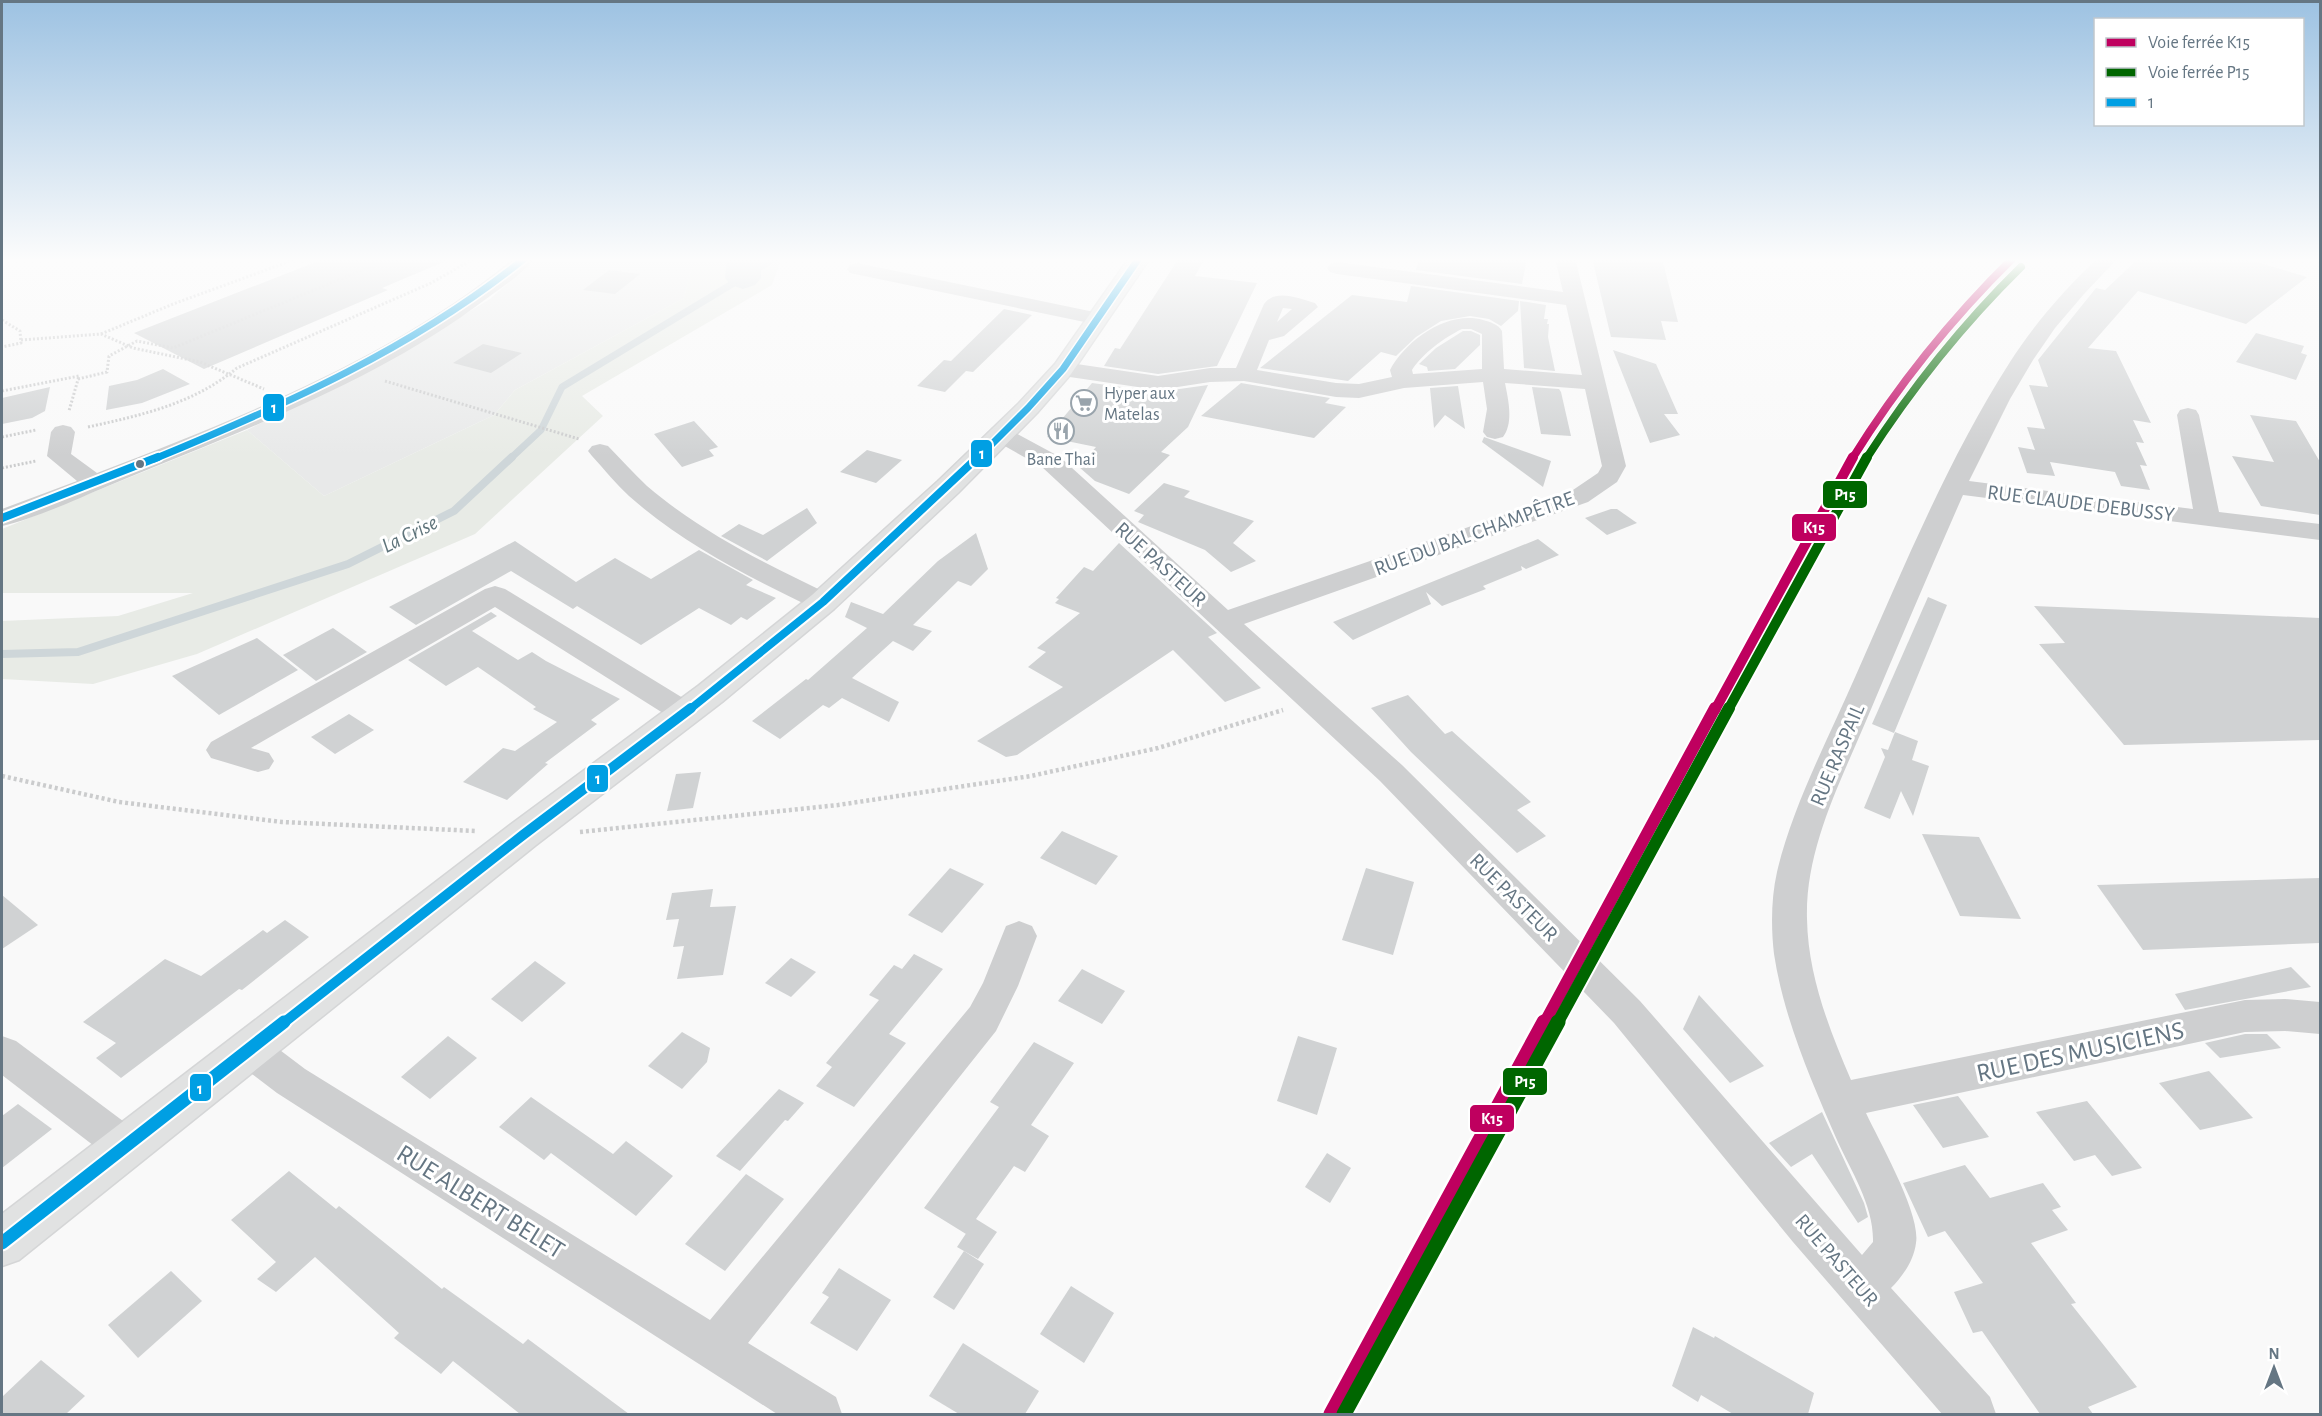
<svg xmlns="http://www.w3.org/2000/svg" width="2322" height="1416" font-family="'Alegreya Sans',sans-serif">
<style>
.built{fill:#e8e9e9}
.green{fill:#e8ebe6}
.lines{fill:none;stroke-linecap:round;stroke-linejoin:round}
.stream-far1{stroke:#ced6d9;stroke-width:7}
.stream{stroke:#ced6d9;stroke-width:8}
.river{fill:#ced6d9;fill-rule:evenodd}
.building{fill:#d0d2d3}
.major-casing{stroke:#d5d6d7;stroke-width:3}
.path-far1{stroke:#cbcccd;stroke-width:3;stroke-dasharray:2 2;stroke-linecap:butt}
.path{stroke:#cbcccd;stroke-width:4.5;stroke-dasharray:3 3;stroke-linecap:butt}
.minor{fill:#cecfd0;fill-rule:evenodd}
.major{fill:#e1e2e2;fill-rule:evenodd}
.bus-1-far3-casing{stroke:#fff;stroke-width:10}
.bus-1-far2-casing{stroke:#fff;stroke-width:12}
.bus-1-far1-casing{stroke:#fff;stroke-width:14}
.bus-1-casing{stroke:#fff;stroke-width:17}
.bus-1-far3{stroke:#009fe3;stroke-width:7}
.bus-1-far2{stroke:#009fe3;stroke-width:8}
.bus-1-far1{stroke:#009fe3;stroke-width:10}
.bus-1{stroke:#009fe3;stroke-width:13}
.rail-1-far3-casing{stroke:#fff;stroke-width:10}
.rail-1-far2-casing{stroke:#fff;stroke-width:14}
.rail-1-far1-casing{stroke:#fff;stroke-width:16}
.rail-1-casing{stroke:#fff;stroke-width:20}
.rail-2-far3-casing{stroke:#fff;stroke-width:10}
.rail-2-far2-casing{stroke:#fff;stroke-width:14}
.rail-2-far1-casing{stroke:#fff;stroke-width:16}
.rail-2-casing{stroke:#fff;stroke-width:20}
.rail-1-far3{stroke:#bf005f;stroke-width:8}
.rail-1-far2{stroke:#bf005f;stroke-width:10}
.rail-1-far1{stroke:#bf005f;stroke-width:12}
.rail-1{stroke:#bf005f;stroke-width:15}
.rail-2-far3{stroke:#060;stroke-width:8}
.rail-2-far2{stroke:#060;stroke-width:10}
.rail-2-far1{stroke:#060;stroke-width:12}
.rail-2{stroke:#060;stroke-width:15}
.bus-dot{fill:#657683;stroke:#fff;stroke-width:2}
.labels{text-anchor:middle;stroke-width:6;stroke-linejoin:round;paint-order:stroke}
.far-poi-label{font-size:18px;fill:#657683;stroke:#fff;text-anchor:start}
.street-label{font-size:21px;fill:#657683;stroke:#fff}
.water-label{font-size:22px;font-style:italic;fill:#60757c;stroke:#fff}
.near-street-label{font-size:26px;fill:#657683;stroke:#fff}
.line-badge{stroke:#fff;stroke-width:2}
.badge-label{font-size:16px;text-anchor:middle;font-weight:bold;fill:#fff}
</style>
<rect width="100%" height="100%" fill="#f9f9f9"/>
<!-- built -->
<polygon class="built" points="537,258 694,258 684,298 515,390 494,415 324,496 247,430 382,364 490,299"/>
<!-- green -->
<polygon class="green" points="694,258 782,258 772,285 582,396 603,416 475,534 197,654 93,684 2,679 2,621 118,616 193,593 2,593 2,529 247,430 324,496 494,415 515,390 684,298"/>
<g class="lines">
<!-- stream-far1 -->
<polyline class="stream-far1" points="510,459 541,430 562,387 775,258"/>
<!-- stream -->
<polyline class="stream" points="2,654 78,652 348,564 454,511 512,457"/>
<!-- river -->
<polygon class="river" points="727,258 761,258 761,278 755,285 743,289 731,285 725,278"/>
</g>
<!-- building -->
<g class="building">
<polygon points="326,258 453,258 382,288 388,290 204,369 134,333"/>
<polygon points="1179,258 1205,258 1195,276 1257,283 1217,366 1158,374 1104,366 1115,348 1120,349"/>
<polygon points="1419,258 1527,258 1522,284 1416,270"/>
<polygon points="1592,258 1663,262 1678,322 1661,321 1666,340 1611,337"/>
<polygon points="2139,258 2243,258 2307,277 2246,324 2138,291 2088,348 2116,351 2151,423 2133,420 2144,443 2136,442 2147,466 2140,465 2150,490 2121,486 2115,472 2050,462 2055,476 2027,473 2018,447 2035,450 2027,427 2045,429 2029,385 2048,387 2038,360 2096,288 2105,290"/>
<polygon points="609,270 640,274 615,294 583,290"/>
<polygon points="1411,286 1519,301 1518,311 1501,326 1489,319 1470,316 1441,321 1416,337 1396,356 1381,352 1348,381 1260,368 1352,295 1407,302"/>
<polygon points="1520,301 1546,305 1544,319 1548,319 1547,324 1549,324 1548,337 1555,371 1524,368"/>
<polygon points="1004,309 1032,315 973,372 966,371 945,392 917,386 944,360 951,361"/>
<polygon points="1463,331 1471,331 1480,335 1480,345 1455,369 1428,371 1427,367 1419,364 1436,348"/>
<polygon points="2256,333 2304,346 2301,353 2307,355 2296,380 2236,362"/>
<polygon points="483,344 522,353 491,373 453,363"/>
<polygon points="1613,350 1656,364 1678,414 1664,414 1680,435 1650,443"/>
<polygon points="163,369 190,384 142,403 106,410 109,386 137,380"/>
<polygon points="1092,383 1158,392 1208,385 1188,427 1161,452 1170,455 1129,494 1095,481 1079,467 1096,447 1047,437"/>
<polygon points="1241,383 1330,398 1325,403 1346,407 1314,438 1201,416"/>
<polygon points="1458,386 1465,429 1445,415 1434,428 1430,388"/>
<polygon points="50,387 45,411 32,418 2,424 2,398"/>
<polygon points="1532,387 1559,389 1561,392 1571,436 1541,434"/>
<polygon points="2250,415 2296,421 2320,462 2320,515 2261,506 2232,456 2274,462"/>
<polygon points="694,421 718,447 709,450 714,456 682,467 654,434"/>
<polygon points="1484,437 1551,461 1543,487 1482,442"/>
<polygon points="867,450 902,460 876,483 840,472"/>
<polygon points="1164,483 1190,491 1184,497 1254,521 1233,543 1256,561 1231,572 1205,550 1138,522 1144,515 1134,511"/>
<polygon points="807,508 817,523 767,561 721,536 739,524 763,535"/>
<polygon points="1611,509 1617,509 1637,523 1607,535 1585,518"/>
<polygon points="976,533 988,569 971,586 958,581 913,625 932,631 913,651 893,641 852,678 899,702 889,722 842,698 829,708 823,705 780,739 752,721 806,679 808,680 867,628 845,617 851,602 883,614 938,561"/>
<polygon points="1538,539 1559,555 1526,569 1521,566 1522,570 1483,586 1486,589 1442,606 1426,592 1431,604 1353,640 1333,622"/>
<polygon points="515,541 576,582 615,558 651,579 699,550 753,580 746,585 776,598 747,620 741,617 731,625 699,608 641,645 577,606 573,609 511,571 416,625 389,607"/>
<polygon points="1119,543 1217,633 1208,637 1261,688 1225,702 1173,650 1017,755 1006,757 977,741 1063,687 1028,667 1046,652 1037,648 1080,613 1055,603 1059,599 1056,598 1084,567 1093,571"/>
<polygon points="1928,597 1947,605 1894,733 1872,724"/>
<polygon points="2034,606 2320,618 2320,740 2124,745 2039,644 2065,643"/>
<polygon points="491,612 497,616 472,631 518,660 532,652 546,661 620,699 591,720 597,724 545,763 548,764 507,800 463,782 503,748 515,751 557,722 533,709 536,707 478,667 446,686 408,660"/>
<polygon points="333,628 367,652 316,681 283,655"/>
<polygon points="257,638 298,670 219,715 172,676"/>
<polygon points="1408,695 1445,734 1452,731 1531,802 1517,810 1546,836 1517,853 1411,752 1371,708"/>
<polygon points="349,714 374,730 335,754 311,737"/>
<polygon points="1895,732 1918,741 1912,760 1929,766 1913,816 1901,791 1890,819 1864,808 1885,757 1881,748 1888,750"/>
<polygon points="701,772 693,808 667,811 676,774"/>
<polygon points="1062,831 1118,856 1096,885 1040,858"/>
<polygon points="1922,834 1979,837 2021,919 1960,916"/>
<polygon points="950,868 984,884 942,933 908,915"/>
<polygon points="1366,868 1414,882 1393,955 1342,940"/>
<polygon points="2320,878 2320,943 2143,950 2097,885"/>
<polygon points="713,889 710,907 736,906 723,975 677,979 684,946 673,947 679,919 666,920 672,893"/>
<polygon points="2,895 38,925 2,949"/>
<polygon points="285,920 309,937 242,990 239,989 121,1078 96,1058 116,1043 83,1022 165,959 201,976 263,930 267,933"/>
<polygon points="914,954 943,969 889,1034 906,1043 854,1107 816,1086 832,1067 826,1063 879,1000 869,995 894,965 902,969"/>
<polygon points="791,958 816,972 791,997 765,983"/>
<polygon points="535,961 566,983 522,1022 491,999"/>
<polygon points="2291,967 2311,987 2185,1010 2175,994"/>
<polygon points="1082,969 1125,991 1102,1024 1058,1001"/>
<polygon points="1699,995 1764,1066 1730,1083 1683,1029"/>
<polygon points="682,1032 710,1048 707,1062 682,1089 648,1066"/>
<polygon points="2245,1034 2267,1034 2281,1048 2220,1058 2205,1043"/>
<polygon points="448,1036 477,1058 430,1099 401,1077"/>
<polygon points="1298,1036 1337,1048 1317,1115 1277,1101"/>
<polygon points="1034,1042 1074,1063 1031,1125 1049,1136 1025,1172 1014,1166 976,1219 997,1232 978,1259 957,1247 969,1229 966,1234 924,1208 999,1107 990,1102"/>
<polygon points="2209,1071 2253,1118 2200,1130 2159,1083"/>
<polygon points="779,1089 804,1103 788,1121 785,1120 740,1171 716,1156"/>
<polygon points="1958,1096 1989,1137 1943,1148 1913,1105"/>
<polygon points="531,1097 613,1154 626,1141 673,1176 636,1216 551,1153 544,1160 499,1127"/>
<polygon points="2087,1101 2142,1168 2112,1176 2095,1155 2074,1161 2036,1112"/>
<polygon points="18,1104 52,1129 2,1168 2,1116"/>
<polygon points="1822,1112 1864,1203 1868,1217 1858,1223 1812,1154 1791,1167 1769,1143"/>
<polygon points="1327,1153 1351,1168 1330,1203 1305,1187"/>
<polygon points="1965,1165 1990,1198 2043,1183 2061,1207 2052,1210 2068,1230 2031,1243 2076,1303 2071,1304 2137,1387 2088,1407 2093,1414 2040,1414 1982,1331 1973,1333 1954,1292 1983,1283 1945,1231 1928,1237 1903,1183"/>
<polygon points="289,1171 336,1209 339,1206 442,1289 444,1287 523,1344 528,1339 629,1414 520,1414 453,1361 441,1374 394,1338 399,1333 315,1257 276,1292 257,1279 276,1262 231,1220"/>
<polygon points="746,1174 784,1199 725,1271 685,1244"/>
<polygon points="964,1251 984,1264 954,1310 933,1297"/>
<polygon points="839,1268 891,1300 857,1351 810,1323 829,1297 822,1293"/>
<polygon points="171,1271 202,1301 138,1358 108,1325"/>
<polygon points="1071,1286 1114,1313 1084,1363 1040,1334"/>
<polygon points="1693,1327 1714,1338 1715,1336 1814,1393 1808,1414 1733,1414 1701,1395 1698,1402 1672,1386"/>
<polygon points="963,1343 1039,1391 1025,1414 959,1414 929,1396"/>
<polygon points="41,1360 85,1396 66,1414 2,1414 2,1397"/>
</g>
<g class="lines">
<defs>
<polygon id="major" points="1129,258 1150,258 1071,374 1037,413 958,493 834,609 722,702 536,845 19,1260 2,1266 2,1214 510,825 698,686 812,595 938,481 1019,403 1055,364"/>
</defs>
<!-- major casing -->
<use href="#major" class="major-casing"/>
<!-- path-far1 -->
<g class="path-far1">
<polyline points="2,320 20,331 21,343 2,347"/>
<polyline points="101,334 173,304 299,258"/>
<polyline points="21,340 101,334 133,348 200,362 264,389"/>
<polyline points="78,379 107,372 109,356 137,341 173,348 392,258"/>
<polyline points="385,381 579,439"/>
<polyline points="2,391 79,376 69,411"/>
<path d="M88,427C142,415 193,404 237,368L431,283L475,258"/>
<polyline points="2,437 36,430"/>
<polyline points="2,468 36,461"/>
</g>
<!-- path -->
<g class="path">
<polyline points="2,776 119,802 282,822 476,831"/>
<polyline points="580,832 838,805 1031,776 1158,748 1283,710"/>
</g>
<!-- minor -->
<g class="minor">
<path d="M514,258H535C523,274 502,287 486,299C377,382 234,434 108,486C77,499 34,519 2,526V509L77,481L47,456L51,432L55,427L63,425L71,427L75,432L71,454L97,473C238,419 398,355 514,258Z"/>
<path d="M1555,258H1575L1626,466L1617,482L1588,502L1244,624L1402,765L1640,1001L1862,1255L1873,1242C1874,1206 1851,1171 1837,1140C1811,1080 1784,1019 1774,954C1771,928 1771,898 1777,872C1792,807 1829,737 1856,675C1903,569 1948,459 2010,362C2035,323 2065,289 2098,258H2118L2084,294L2055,328L2033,360L2010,399L1969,481L2193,509L2177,415L2180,410L2188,408L2196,410L2199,415L2219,512L2320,524V540L1963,495C1930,570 1898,645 1866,721C1840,783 1805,849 1807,919C1808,975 1829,1029 1851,1080L2245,1000L2285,999L2320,1002V1034L2285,1031L2245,1032L1866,1113C1879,1141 1921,1214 1916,1243C1914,1260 1903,1276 1891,1288L1990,1397L1996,1414H1942L1793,1242L1614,1023L1380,781L1042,467L994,440L990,435L994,430L1002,428L1010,430L1060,457L1228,610L1570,492L1598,473L1602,466L1585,389L1505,383C1508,399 1514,422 1503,437L1495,439L1487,437L1483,432L1487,409L1483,382L1404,388L1359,398L1336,397L1244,381L1210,382L1158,390L1063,376L1055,374L1052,369L1055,364L1063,362L1158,376L1210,368H1236L1264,304C1275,288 1300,299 1315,303L1318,307L1284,336L1269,340L1257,370L1336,383L1359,384L1392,377L1390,370C1406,340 1448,310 1483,320C1490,322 1498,324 1502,331L1504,369L1582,375L1566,305L1337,274L1330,272L1327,268L1330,264L1337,262L1563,292ZM1283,308L1292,309L1277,322ZM1462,329H1471L1482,334V369L1413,374L1412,370C1422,354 1445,337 1462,329Z"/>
<polygon points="857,263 1099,313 1106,315 1109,319 1106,323 1099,325 850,273 847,269 850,265"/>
<path d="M600,444L608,446C621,459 633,473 647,486C702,533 768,565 833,596L837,602L833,608L823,611L813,608C749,577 683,544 629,496C616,484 604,469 592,456L588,451L592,446Z"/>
<polygon points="495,586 505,589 696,706 700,713 696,720 685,724 674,720 495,607 251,748 269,753 274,761 269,769 258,772 211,758 206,750 211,742 485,589"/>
<polygon points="1019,921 1032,926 1037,936 1018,986 996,1031 748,1343 836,1397 842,1414 777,1414 277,1093 236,1062 231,1050 236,1038 250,1033 264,1038 305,1069 710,1320 970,1007 983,983 1006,926"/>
<polygon points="2,1036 16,1041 139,1133 145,1146 139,1159 125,1165 111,1159 2,1075"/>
</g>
<!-- major -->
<use href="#major" class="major"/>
<defs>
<g id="bus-1-far3">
<path d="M154,459C285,405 414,348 525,258"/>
<polyline points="977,459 1028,408 1063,369 1139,258"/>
</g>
<g id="bus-1-far2">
<polyline points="2,518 158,457"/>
<polyline points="689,710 823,602 978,457"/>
</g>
<polyline id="bus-1-far1" points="282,1024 523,835 691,708"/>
<polyline id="bus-1" points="2,1243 284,1022"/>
</defs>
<!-- bus-1-far3 casing -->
<use href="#bus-1-far3" class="bus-1-far3-casing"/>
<!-- bus-1-far2 casing -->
<use href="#bus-1-far2" class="bus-1-far2-casing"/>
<!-- bus-1-far1 casing -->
<use href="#bus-1-far1" class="bus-1-far1-casing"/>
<!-- bus-1 casing -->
<use href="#bus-1" class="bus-1-casing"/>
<!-- bus-1-far3 -->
<use href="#bus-1-far3" class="bus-1-far3"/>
<!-- bus-1-far2 -->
<use href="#bus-1-far2" class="bus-1-far2"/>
<!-- bus-1-far1 -->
<use href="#bus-1-far1" class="bus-1-far1"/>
<!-- bus-1 -->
<use href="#bus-1" class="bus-1"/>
<defs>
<path id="rail-1-far3" d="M1852,459C1898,385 1951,319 2013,258"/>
<polyline id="rail-1-far2" points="1715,710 1853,457"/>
<polyline id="rail-1-far1" points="1544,1024 1715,708"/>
<polyline id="rail-1" points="1331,1414 1544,1022"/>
<path id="rail-2-far3" d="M1866,459C1911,389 1962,325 2021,267"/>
<polyline id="rail-2-far2" points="1728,710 1867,457"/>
<polyline id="rail-2-far1" points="1557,1024 1729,708"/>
<polyline id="rail-2" points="1344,1414 1558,1022"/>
</defs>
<!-- rail-1-far3 casing -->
<use href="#rail-1-far3" class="rail-1-far3-casing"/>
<!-- rail-1-far2 casing -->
<use href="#rail-1-far2" class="rail-1-far2-casing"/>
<!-- rail-1-far1 casing -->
<use href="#rail-1-far1" class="rail-1-far1-casing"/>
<!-- rail-1 casing -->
<use href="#rail-1" class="rail-1-casing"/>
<!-- rail-2-far3 casing -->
<use href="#rail-2-far3" class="rail-2-far3-casing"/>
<!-- rail-2-far2 casing -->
<use href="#rail-2-far2" class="rail-2-far2-casing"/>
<!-- rail-2-far1 casing -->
<use href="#rail-2-far1" class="rail-2-far1-casing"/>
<!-- rail-2 casing -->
<use href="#rail-2" class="rail-2-casing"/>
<!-- rail-1-far3 -->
<use href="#rail-1-far3" class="rail-1-far3"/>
<!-- rail-1-far2 -->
<use href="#rail-1-far2" class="rail-1-far2"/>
<!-- rail-1-far1 -->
<use href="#rail-1-far1" class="rail-1-far1"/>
<!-- rail-1 -->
<use href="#rail-1" class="rail-1"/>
<!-- rail-2-far3 -->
<use href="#rail-2-far3" class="rail-2-far3"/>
<!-- rail-2-far2 -->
<use href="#rail-2-far2" class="rail-2-far2"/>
<!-- rail-2-far1 -->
<use href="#rail-2-far1" class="rail-2-far1"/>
<!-- rail-2 -->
<use href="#rail-2" class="rail-2"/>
</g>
<!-- sky -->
<linearGradient id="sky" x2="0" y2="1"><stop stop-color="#9dc2e2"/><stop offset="0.57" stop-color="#fcfcfc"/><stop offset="1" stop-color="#fcfcfc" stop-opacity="0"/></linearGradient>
<rect width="2322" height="456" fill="url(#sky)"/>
<!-- icons -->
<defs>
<symbol id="supermarket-ring" viewBox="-11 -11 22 22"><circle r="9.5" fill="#fff" stroke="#99a4ac" stroke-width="1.5"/><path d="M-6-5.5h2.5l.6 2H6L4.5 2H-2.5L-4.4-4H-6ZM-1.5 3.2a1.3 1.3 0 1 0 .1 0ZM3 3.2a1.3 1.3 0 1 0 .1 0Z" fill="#99a4ac"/></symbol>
<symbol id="restaurant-ring" viewBox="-11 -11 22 22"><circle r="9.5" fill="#fff" stroke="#99a4ac" stroke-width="1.5"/><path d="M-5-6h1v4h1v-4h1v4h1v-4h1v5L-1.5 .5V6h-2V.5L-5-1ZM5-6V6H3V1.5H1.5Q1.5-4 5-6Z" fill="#99a4ac"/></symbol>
</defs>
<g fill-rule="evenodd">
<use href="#supermarket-ring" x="1069" y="388" width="30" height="30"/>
<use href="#restaurant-ring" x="1046" y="416" width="30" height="30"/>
</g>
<!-- markers -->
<circle class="bus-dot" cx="140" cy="464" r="5"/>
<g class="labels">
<!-- far-poi labels -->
<g class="far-poi-label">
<text x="1104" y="399">Hyper aux<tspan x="1104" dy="21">Matelas</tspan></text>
<text x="1061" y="465" text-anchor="middle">Bane Thai</text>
</g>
<!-- street labels -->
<g class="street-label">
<text transform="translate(2081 503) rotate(7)" y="7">RUE CLAUDE DEBUSSY</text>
<text transform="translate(1474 533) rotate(-20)" y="7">RUE DU BAL CHAMPÊTRE</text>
<text transform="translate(1161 564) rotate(42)" y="7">RUE PASTEUR</text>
<text transform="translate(1837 755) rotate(-67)" y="7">RUE RASPAIL</text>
<text transform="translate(1514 897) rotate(45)" y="7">RUE PASTEUR</text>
<text transform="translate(1837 1260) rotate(49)" y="7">RUE PASTEUR</text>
</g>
<!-- water labels -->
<g class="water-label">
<text transform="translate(409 533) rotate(-26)" y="8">La Crise</text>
</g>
<!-- near-street labels -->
<g class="near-street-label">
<text transform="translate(2080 1051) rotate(-12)" y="9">RUE DES MUSICIENS</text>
<text transform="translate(481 1201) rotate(32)" y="9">RUE ALBERT BELET</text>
</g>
</g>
<g class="line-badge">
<rect x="262" y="393" width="23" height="29" rx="6" fill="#009fe3"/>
<rect x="970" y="439" width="23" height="29" rx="6" fill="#009fe3"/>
<rect x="1822" y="480" width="46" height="29" rx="6" fill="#060"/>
<rect x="1791" y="513" width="46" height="29" rx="6" fill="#bf005f"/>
<rect x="586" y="764" width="23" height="29" rx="6" fill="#009fe3"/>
<rect x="1502" y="1067" width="46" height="29" rx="6" fill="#060"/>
<rect x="189" y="1073" width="23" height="29" rx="6" fill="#009fe3"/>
<rect x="1469" y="1104" width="46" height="29" rx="6" fill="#bf005f"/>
</g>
<g class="badge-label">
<text x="274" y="413">1</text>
<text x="982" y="459">1</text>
<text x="1845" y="500">P15</text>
<text x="1814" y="533">K15</text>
<text x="598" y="784">1</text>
<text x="1525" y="1087">P15</text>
<text x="200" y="1094">1</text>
<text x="1492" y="1124">K15</text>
</g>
<!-- border -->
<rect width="2322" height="1416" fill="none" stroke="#657683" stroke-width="6"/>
<!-- legend -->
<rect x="2094" y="18" width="210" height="108" fill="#ffffff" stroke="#c1c8cd" stroke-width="1.5"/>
<rect x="2106" y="38" width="30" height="9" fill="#bf005f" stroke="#c1c8cd" stroke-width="1.5"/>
<text x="2148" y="48" font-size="18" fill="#657683">Voie ferrée K15</text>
<rect x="2106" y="68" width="30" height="9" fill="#006600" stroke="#c1c8cd" stroke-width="1.5"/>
<text x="2148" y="78" font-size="18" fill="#657683">Voie ferrée P15</text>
<rect x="2106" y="98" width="30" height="9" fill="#009fe3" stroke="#c1c8cd" stroke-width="1.5"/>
<text x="2148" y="108" font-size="18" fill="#657683">1</text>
<!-- north arrow -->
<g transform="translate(2274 1368)" stroke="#ffffff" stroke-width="4.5" paint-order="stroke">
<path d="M0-4.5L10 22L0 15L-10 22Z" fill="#657683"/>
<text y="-9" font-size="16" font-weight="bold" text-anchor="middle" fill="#657683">N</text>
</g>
</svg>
